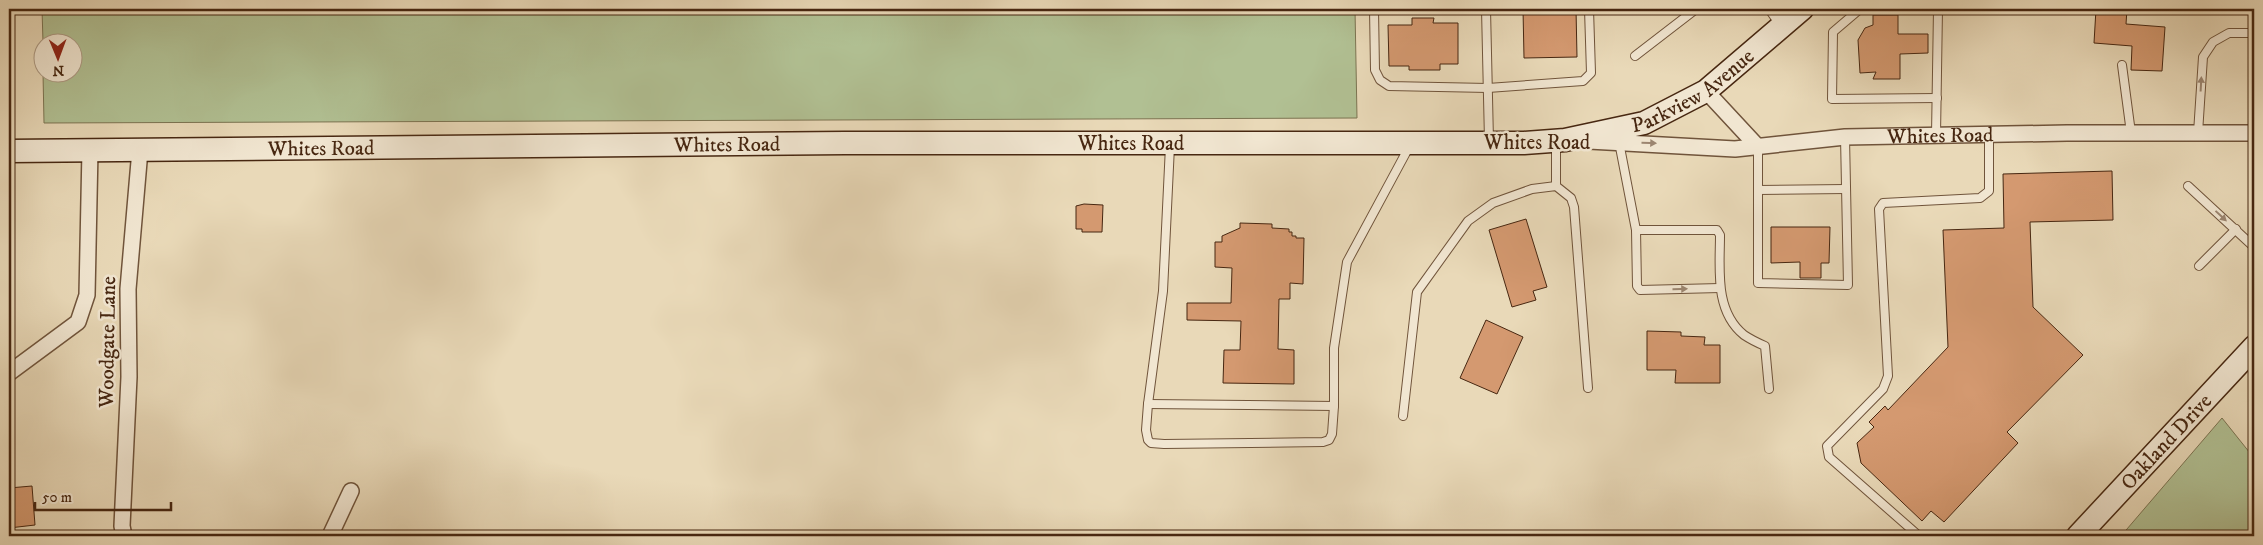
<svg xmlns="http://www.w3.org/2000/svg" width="2263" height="545" font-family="'IM FELL DW Pica',serif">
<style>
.green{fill:#b1c093;stroke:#7c7452}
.building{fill:#d49970;stroke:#472711}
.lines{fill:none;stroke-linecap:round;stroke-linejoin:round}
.lane-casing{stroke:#70543b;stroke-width:10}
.street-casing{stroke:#70543b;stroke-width:18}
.secondary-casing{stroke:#472711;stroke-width:25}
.lane{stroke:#f1e6d1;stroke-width:8}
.street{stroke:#f1e6d1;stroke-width:15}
.secondary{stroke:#f1e6d1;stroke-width:22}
.oneway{fill:#9c8671}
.labels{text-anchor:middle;stroke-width:5;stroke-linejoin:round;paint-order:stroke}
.street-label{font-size:21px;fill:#472711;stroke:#f1e6d1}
</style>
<rect width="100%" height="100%" fill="#e9d9b8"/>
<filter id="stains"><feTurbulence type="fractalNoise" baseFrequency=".004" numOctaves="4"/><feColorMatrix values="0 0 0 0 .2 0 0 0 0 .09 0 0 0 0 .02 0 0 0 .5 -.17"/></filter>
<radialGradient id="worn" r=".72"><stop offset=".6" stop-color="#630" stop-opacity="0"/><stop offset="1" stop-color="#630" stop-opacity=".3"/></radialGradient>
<!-- green -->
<g class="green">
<polygon points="42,9 1355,9 1357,118 44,123 43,73 72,72 72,42 43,42"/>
<polygon points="2222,418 2254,458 2254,536 2121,536"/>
</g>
<!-- building -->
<g class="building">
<polygon points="1523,9 1576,9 1577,57 1524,58"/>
<polygon points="2096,9 2127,9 2126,24 2165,27 2162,71 2131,70 2132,46 2094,43"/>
<polygon points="1873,15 1898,15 1898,34 1928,34 1928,53 1900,54 1900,79 1873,79 1876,72 1860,73 1858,40 1865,28 1873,25"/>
<polygon points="1412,18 1434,18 1433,23 1458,23 1458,64 1440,64 1440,70 1409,70 1409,66 1389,66 1388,25 1412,25"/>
<polygon points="2112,171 2113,220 2030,222 2033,307 2083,355 2007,432 2018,443 1944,522 1931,511 1922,521 1861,463 1857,443 1874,427 1869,422 1885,406 1888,410 1948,347 1943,230 2004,228 2003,174"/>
<polygon points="1084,204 1103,205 1102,232 1082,232 1082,229 1076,229 1076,206"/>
<polygon points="1526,219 1547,287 1533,291 1536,300 1512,307 1489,230"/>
<polygon points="1240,223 1272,224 1272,228 1289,229 1289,232 1292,232 1292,236 1296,236 1296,238 1304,238 1303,284 1290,283 1290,299 1279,299 1278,349 1294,350 1294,384 1223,383 1224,350 1240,350 1241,321 1187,320 1187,303 1231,303 1232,268 1215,267 1215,242 1222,242 1222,236 1240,228"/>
<polygon points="1771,227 1830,227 1829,263 1821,263 1821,278 1800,278 1800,262 1771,263"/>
<polygon points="1486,320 1523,337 1497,394 1460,378"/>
<polygon points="1647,331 1681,332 1681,336 1705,337 1704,345 1720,345 1720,383 1675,383 1676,370 1647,370"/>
<polygon points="32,486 35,525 9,528 9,488"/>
</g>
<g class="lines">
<defs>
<g id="lane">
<polyline points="1374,9 1375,70 1380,80 1389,86 1488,88 1583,81 1591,73 1589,9"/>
<polyline points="1486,9 1489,141"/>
<polyline points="1769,9 1780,25"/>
<polyline points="1860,9 1833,32 1832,99 1937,98"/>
<polyline points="1635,56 1696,9"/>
<polyline points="2122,65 2131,133"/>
<polyline points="2198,133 2203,57 2213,42 2229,33 2254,33"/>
<polyline points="1936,135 1938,9"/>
<polyline points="1619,142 1636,230 1637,286 1640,290 1720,288"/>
<polyline points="1556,143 1556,186"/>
<polyline points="1170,146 1163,291 1148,404 1146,430 1148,440 1151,443 1164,444 1323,442 1329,440 1332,434 1334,406 1334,348 1347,262 1409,147"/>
<polyline points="1758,147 1758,283 1848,285 1845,137"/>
<polyline points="2188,186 2254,247"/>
<polyline points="1758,190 1846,189"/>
<path d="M1636,230H1717L1720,235C1720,268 1714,311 1744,335C1750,339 1758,343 1765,346L1769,389"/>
<polyline points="2199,266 2236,229"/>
<polyline points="1148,404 1334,406"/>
<polyline points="1403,416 1417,292 1468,221 1493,203 1532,189 1556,186 1571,198 1574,207 1588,388"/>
<polyline points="1919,536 1829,457 1827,446 1883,389 1888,376 1879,209 1883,203 1980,198 1989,191 1989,134"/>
</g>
<g id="street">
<polyline points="1706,91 1758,147"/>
<path id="s1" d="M1589,141L1735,149L1845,137L2067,133H2254"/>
<polyline points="9,373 78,322 87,295 90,150"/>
<polyline points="124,536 122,526 129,377 128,289 140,150"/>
<polyline points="330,536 351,491"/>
</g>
<g id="secondary">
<path id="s2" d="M9,151L845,143H1524L1565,140L1644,123L1706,91L1802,9"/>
<path id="s3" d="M2078,536L2254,347"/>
</g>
</defs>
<!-- lane casing -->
<use href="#lane" class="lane-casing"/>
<!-- street casing -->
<use href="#street" class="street-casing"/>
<!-- secondary casing -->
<use href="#secondary" class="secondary-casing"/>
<!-- lane -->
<use href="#lane" class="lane"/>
<!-- street -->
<use href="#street" class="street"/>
<!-- secondary -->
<use href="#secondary" class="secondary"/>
</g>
<!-- one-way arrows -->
<defs><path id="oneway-solid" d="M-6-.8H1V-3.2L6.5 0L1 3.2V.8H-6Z" transform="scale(1.25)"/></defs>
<g class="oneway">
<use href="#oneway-solid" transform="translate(2201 84) rotate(-87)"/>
<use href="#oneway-solid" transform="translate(1649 143) rotate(2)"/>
<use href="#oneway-solid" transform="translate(2221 216) rotate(43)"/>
<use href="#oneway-solid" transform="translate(1680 289) rotate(-1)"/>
</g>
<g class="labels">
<!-- street labels -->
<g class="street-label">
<text dy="7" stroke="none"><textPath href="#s2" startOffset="1695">Parkview Avenue</textPath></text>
<text dy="7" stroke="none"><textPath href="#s1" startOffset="352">Whites Road</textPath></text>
<text x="1537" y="149">Whites Road</text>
<text dy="7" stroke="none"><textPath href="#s2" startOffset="1122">Whites Road</textPath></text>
<text dy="7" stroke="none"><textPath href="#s2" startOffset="718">Whites Road</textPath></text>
<text dy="7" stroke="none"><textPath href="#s2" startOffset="312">Whites Road</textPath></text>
<text transform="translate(107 342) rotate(-89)" y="7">Woodgate Lane</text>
<text dy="7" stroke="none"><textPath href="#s3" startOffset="129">Oakland Drive</textPath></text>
</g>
</g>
<!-- margin -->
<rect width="2263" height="545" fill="none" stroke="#e9d9b8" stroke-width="30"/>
<rect x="10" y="10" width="2243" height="525" fill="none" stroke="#472711" stroke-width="2.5"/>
<rect x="15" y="15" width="2233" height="515" fill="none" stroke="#472711"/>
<!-- north arrow -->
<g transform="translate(58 58) rotate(179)"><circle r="24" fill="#f1e6d1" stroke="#ad9a84"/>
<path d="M0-4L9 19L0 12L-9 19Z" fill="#8f2418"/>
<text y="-8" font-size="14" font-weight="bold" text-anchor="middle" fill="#472711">N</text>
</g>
<!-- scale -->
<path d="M35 502v8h136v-8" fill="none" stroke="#472711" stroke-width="2.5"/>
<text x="42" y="502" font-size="15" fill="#472711" stroke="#f1e6d1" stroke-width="4" paint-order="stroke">50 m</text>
<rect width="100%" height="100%" filter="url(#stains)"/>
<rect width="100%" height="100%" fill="url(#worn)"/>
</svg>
